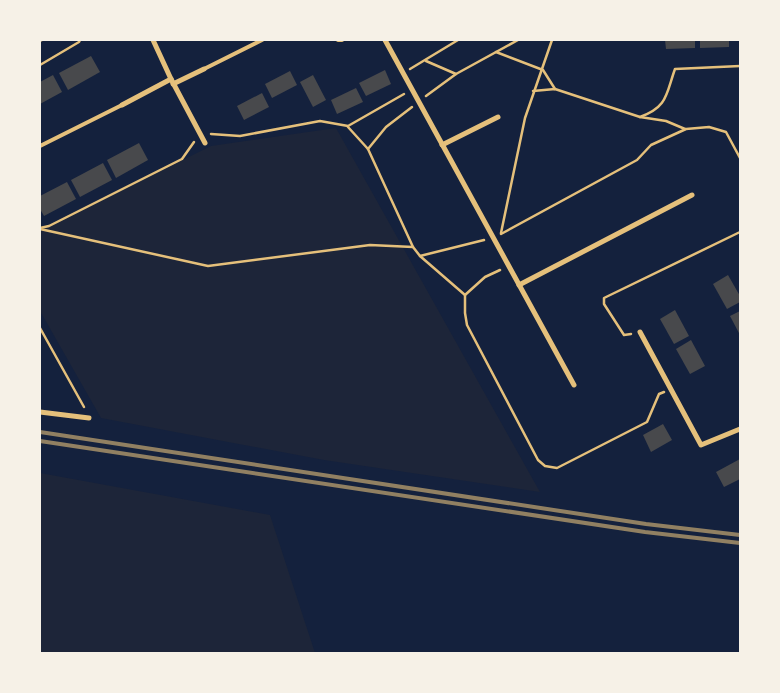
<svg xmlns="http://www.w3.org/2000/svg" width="780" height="693" font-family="'Alegreya Sans',sans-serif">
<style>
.green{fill:#1d2539}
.building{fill:#48494c}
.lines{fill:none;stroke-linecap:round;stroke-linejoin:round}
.path{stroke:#e5c07b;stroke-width:2.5}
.service{stroke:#e5c07b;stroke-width:4}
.minor{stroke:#e5c07b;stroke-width:5}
.rail{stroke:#918062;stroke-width:4}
</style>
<rect width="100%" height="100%" fill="#14213d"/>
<!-- green -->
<g class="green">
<polygon points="336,128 540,492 324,460 101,418 40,311 40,231 211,146"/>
<polygon points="40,473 270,515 315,653 40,653"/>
</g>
<!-- building -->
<g class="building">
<polygon points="665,40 695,40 695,48 666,49"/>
<polygon points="700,40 729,40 729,47 700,48"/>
<polygon points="91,56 100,72 68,90 59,73"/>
<polygon points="385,70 391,84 366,96 359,83"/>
<polygon points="290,71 297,85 272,98 265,84"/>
<polygon points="53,75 62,92 40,104 40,82"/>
<polygon points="313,75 326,100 313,107 300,82"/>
<polygon points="356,88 363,102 337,114 331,100"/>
<polygon points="262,93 269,107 244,120 237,106"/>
<polygon points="139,143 148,160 116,178 107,160"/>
<polygon points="103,163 112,180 80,197 71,180"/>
<polygon points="67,182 76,199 44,216 40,209 40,196"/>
<polygon points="728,275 740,296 740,302 727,309 713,284"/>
<polygon points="675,310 689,336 674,344 660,319"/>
<polygon points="740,311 740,335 730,316"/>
<polygon points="691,340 705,366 690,374 676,349"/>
<polygon points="663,424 672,440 651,452 643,435"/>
<polygon points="740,459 740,479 724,487 716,472"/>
</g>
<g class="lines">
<!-- path -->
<g class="path">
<polyline points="40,41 42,40"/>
<polyline points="496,52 543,70 555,89"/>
<polyline points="426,61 456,74"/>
<polyline points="40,65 79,42 80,40"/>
<polyline points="410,69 458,40"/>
<polyline points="533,91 555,89 640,117 666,121 685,129"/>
<polyline points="426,96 456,74 518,40"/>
<path d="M640,117C668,107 666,94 675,69L740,66"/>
<polyline points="348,127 368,149 413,247 420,256 465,295"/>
<polyline points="211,134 240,136 320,121 348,126 404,94"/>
<polyline points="368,149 386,127 412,107"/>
<polyline points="40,228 49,226 182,159 194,142"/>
<polyline points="40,229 208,266 370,245 413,247"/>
<polyline points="501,233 525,118 552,40"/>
<polyline points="501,234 637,160 651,145 686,129 709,127 726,132 740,158"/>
<polyline points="420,256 484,240"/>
<polyline points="500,270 485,277 465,295 465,313 467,325 538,460 545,466 557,468 647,422 659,394 664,392"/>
<polyline points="40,328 84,407"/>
<polyline points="631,334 624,335 604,304 604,298 740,232"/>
</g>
<!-- service -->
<g class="service">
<polyline points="338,40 342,40"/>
<polyline points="204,69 262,40"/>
<polyline points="40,146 122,105"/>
</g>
<!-- minor -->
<g class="minor">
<polyline points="153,40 171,79 205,143"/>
<polyline points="385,40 574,385"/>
<polyline points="173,84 204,69"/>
<polyline points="122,105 171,79"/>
<polyline points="442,145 498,117"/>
<polyline points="519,285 692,195"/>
<polyline points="640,332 701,445 740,429"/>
<polyline points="40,412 89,418"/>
</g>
<!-- rail -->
<g class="rail">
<polyline points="40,432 646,524 740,535"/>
<polyline points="40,441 645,532 740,543"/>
</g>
</g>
<!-- border -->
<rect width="780" height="693" fill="none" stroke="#f6f1e7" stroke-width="82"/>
</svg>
